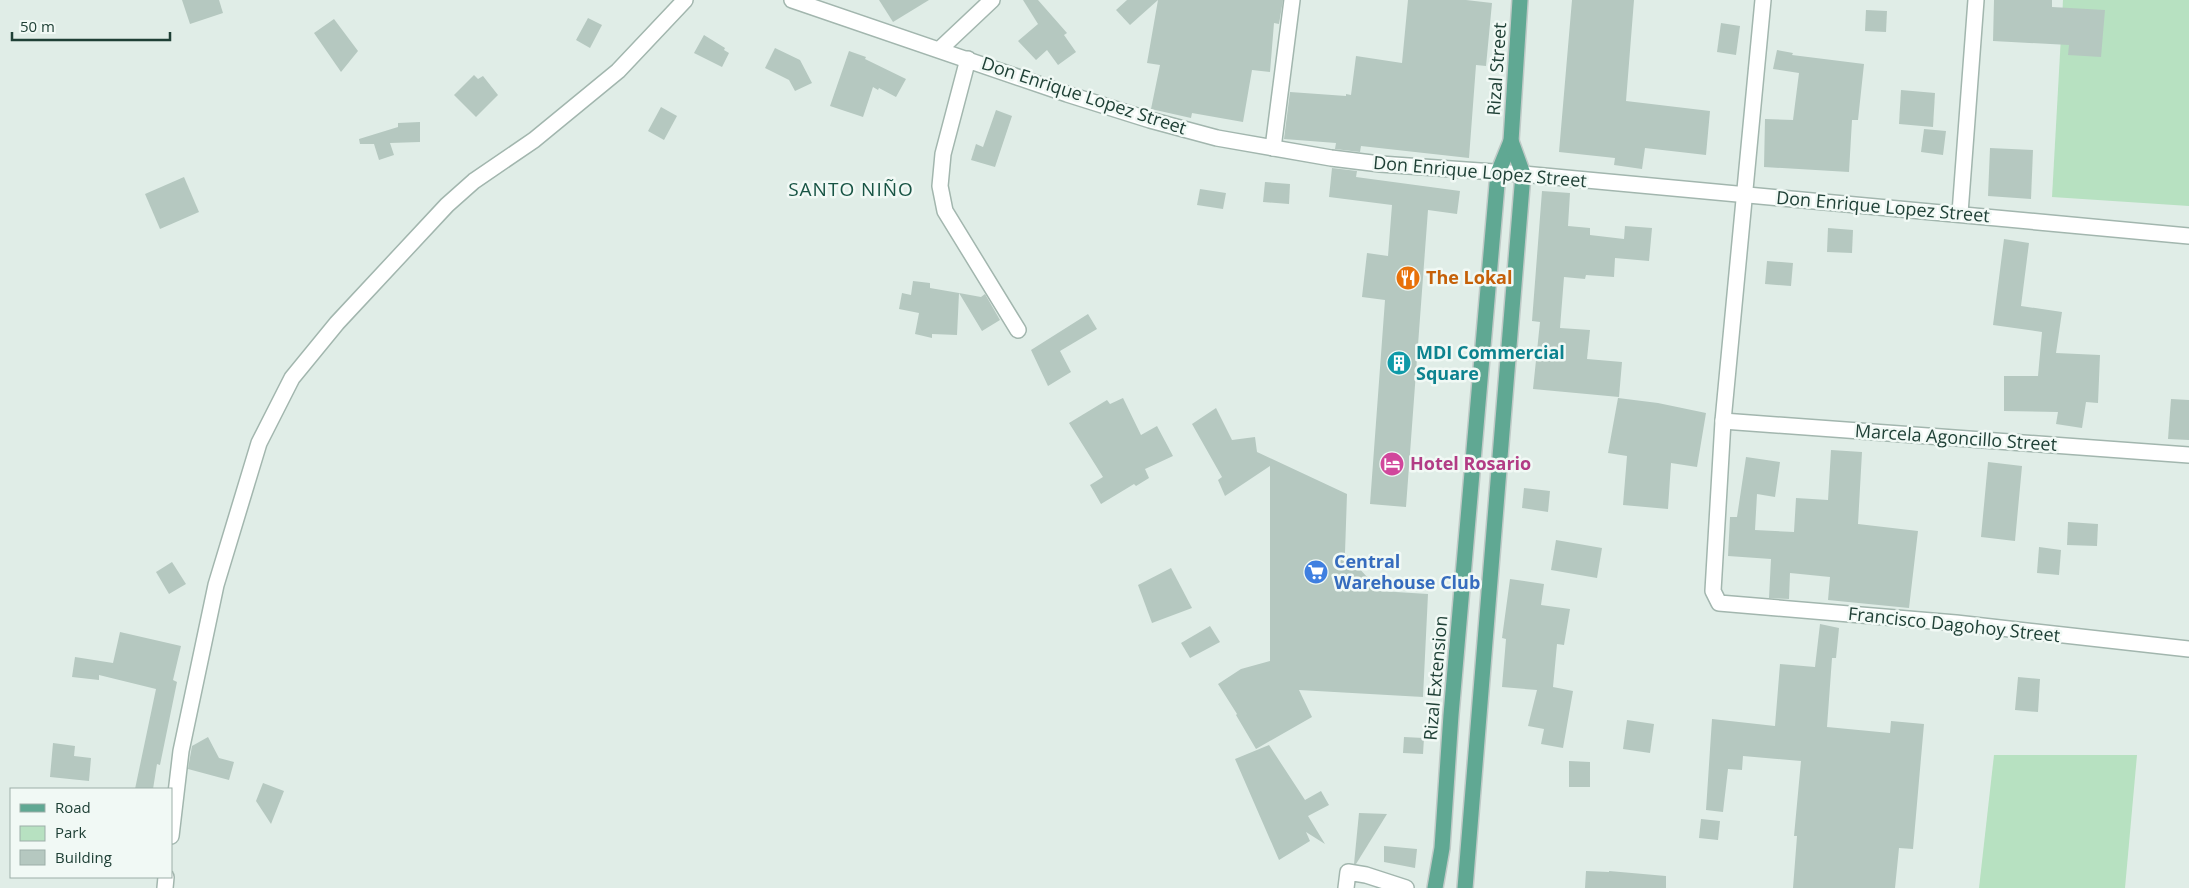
<svg xmlns="http://www.w3.org/2000/svg" width="2189" height="888" font-family="'Open Sans',sans-serif">
<style>
.green{fill:#b7e1c1}
.building{fill:#b5c8c0}
.lines{fill:none;stroke-linecap:round;stroke-linejoin:round}
.minor-casing{stroke:#a2b6ae;stroke-width:18}
.tertiary-casing{stroke:#a2b6ae;stroke-width:18}
.primary-casing{stroke:#c0cac7;stroke-width:18}
.minor{stroke:#fff;stroke-width:15}
.tertiary{stroke:#fff;stroke-width:15}
.primary{stroke:#60a893;stroke-width:15}
.labels{text-anchor:middle;stroke-width:5;stroke-linejoin:round;paint-order:stroke}
.street-label{font-size:18px;fill:#1f4036;stroke:#f1f9f5}
.food-label{font-size:18px;font-weight:bold;fill:#c56008;stroke:#f1f9f5;text-anchor:start}
.culture-label{font-size:18px;font-weight:bold;fill:#0d838f;stroke:#f1f9f5;text-anchor:start}
.hotel-label{font-size:18px;font-weight:bold;fill:#b23c85;stroke:#f1f9f5;text-anchor:start}
.shop-label{font-size:18px;font-weight:bold;fill:#366cbe;stroke:#f1f9f5;text-anchor:start}
.neighbourhood-label{font-size:19px;letter-spacing:1px;fill:#185444;stroke:#f1f9f5}
</style>
<rect width="100%" height="100%" fill="#e0ede7"/>
<!-- green -->
<g class="green">
<polygon points="2063,0 2189,0 2189,206 2052,197"/>
<polygon points="1994,755 2137,755 2125,888 1979,888"/>
</g>
<!-- building -->
<g class="building">
<polygon points="182,0 219,0 223,13 190,24"/>
<polygon points="879,0 929,0 893,22"/>
<polygon points="1023,0 1038,0 1067,33 1064,35 1076,52 1058,65 1047,50 1036,60 1018,41 1038,24"/>
<polygon points="1127,0 1158,0 1130,25 1116,10"/>
<polygon points="1158,0 1283,0 1279,24 1274,23 1270,72 1252,70 1243,122 1192,113 1191,118 1151,109 1160,65 1147,63"/>
<polygon points="1408,0 1466,0 1492,3 1486,66 1476,65 1469,158 1361,146 1360,152 1335,149 1336,143 1284,139 1290,92 1346,96 1346,94 1351,95 1356,56 1402,63"/>
<polygon points="1572,0 1634,0 1626,101 1710,111 1706,155 1645,148 1642,169 1614,165 1615,158 1559,152"/>
<polygon points="1994,0 2052,0 2052,7 2105,10 2101,57 2068,55 2069,45 1993,41"/>
<polygon points="1866,10 1887,11 1886,32 1865,31"/>
<polygon points="588,18 602,25 590,48 576,40"/>
<polygon points="334,19 358,51 341,72 314,33"/>
<polygon points="1721,23 1740,26 1736,55 1717,52"/>
<polygon points="704,35 725,48 724,50 729,53 722,67 694,53"/>
<polygon points="775,48 800,60 812,83 795,91 789,80 765,68"/>
<polygon points="1777,50 1793,53 1792,55 1864,64 1858,120 1852,120 1849,172 1764,167 1765,119 1793,120 1799,73 1773,69"/>
<polygon points="849,51 866,57 865,59 906,79 896,97 879,88 878,90 873,87 863,117 830,106"/>
<polygon points="474,75 478,79 483,76 498,95 476,117 454,95"/>
<polygon points="1901,90 1935,93 1933,127 1899,124"/>
<polygon points="661,107 677,116 664,140 648,131"/>
<polygon points="996,110 1012,116 995,167 971,160 976,144 983,147"/>
<polygon points="420,122 420,142 390,143 394,155 379,160 374,144 360,144 359,139 398,127 398,123"/>
<polygon points="1924,129 1946,131 1943,155 1921,152"/>
<polygon points="1990,148 2033,150 2031,199 1988,196"/>
<polygon points="1332,168 1357,171 1356,177 1460,191 1457,214 1428,210 1406,507 1370,504 1385,300 1362,297 1367,253 1388,256 1392,205 1329,197"/>
<polygon points="184,177 199,212 160,229 145,194"/>
<polygon points="1265,182 1290,184 1289,204 1263,202"/>
<polygon points="1200,189 1226,193 1223,209 1197,205"/>
<polygon points="1542,191 1570,193 1568,226 1590,228 1590,235 1624,239 1625,226 1652,228 1649,261 1615,258 1614,277 1586,275 1585,279 1564,277 1560,328 1590,330 1587,359 1622,362 1619,397 1533,389 1540,322 1532,321"/>
<polygon points="1828,228 1853,230 1852,253 1827,252"/>
<polygon points="2004,239 2029,243 2021,306 2062,312 2056,353 2100,355 2098,403 2086,402 2082,428 2056,424 2058,412 2004,411 2004,376 2038,376 2042,332 1993,325"/>
<polygon points="1767,261 1793,263 1791,286 1765,284"/>
<polygon points="913,281 930,283 930,288 959,293 957,335 932,334 932,338 915,334 919,313 899,309 902,293 911,295"/>
<polygon points="959,293 981,297 985,294 1000,320 982,331"/>
<polygon points="1088,314 1097,329 1060,351 1071,372 1048,386 1031,350"/>
<polygon points="1123,398 1141,435 1157,426 1173,456 1145,469 1149,478 1136,486 1134,484 1101,504 1090,485 1103,477 1069,423 1107,400 1110,404"/>
<polygon points="1618,398 1658,403 1706,413 1697,467 1671,463 1668,509 1623,505 1627,456 1608,453"/>
<polygon points="2171,399 2189,400 2189,440 2168,439"/>
<polygon points="1216,408 1232,440 1255,437 1257,452 1347,494 1345,553 1380,591 1428,594 1423,697 1299,690 1312,717 1256,749 1236,715 1237,714 1218,684 1241,669 1270,661 1270,466 1225,496 1218,480 1222,477 1192,424"/>
<polygon points="1831,450 1862,452 1858,524 1918,531 1909,608 1828,600 1830,577 1790,573 1789,599 1769,598 1771,559 1728,556 1730,517 1737,517 1746,457 1780,462 1775,497 1757,494 1755,530 1794,532 1796,498 1828,500"/>
<polygon points="1988,462 2022,466 2015,541 1981,537"/>
<polygon points="1524,488 1550,491 1548,512 1522,508"/>
<polygon points="2068,522 2098,524 2097,546 2067,545"/>
<polygon points="1556,540 1602,548 1597,578 1551,570"/>
<polygon points="2039,547 2061,550 2059,575 2037,573"/>
<polygon points="172,562 186,584 169,594 156,572"/>
<polygon points="1171,568 1192,608 1152,623 1138,585"/>
<polygon points="1510,579 1544,584 1541,605 1570,609 1564,645 1557,644 1553,687 1573,691 1563,748 1541,744 1544,729 1528,726 1537,690 1502,687 1506,639 1502,638"/>
<polygon points="1820,624 1839,628 1836,658 1832,658 1827,727 1890,733 1891,721 1924,724 1913,849 1899,848 1895,888 1793,888 1797,836 1794,836 1801,761 1743,756 1742,770 1728,769 1723,812 1706,810 1712,719 1775,726 1780,664 1815,667"/>
<polygon points="1210,626 1220,642 1190,658 1181,643"/>
<polygon points="120,632 181,646 173,680 177,682 160,765 157,764 153,789 135,789 156,689 99,675 99,680 72,677 75,657 113,663"/>
<polygon points="2018,677 2040,679 2038,712 2015,710"/>
<polygon points="1627,720 1654,724 1650,753 1623,749"/>
<polygon points="208,737 219,758 234,762 229,780 188,769 192,746"/>
<polygon points="1404,737 1424,738 1423,754 1403,753"/>
<polygon points="53,743 75,746 74,756 91,758 89,781 50,777"/>
<polygon points="1269,745 1305,800 1321,791 1329,805 1308,816 1325,844 1306,832 1310,841 1279,860 1235,759"/>
<polygon points="1569,761 1590,762 1590,787 1569,787"/>
<polygon points="263,783 284,791 271,824 256,801"/>
<polygon points="1359,813 1387,814 1356,864 1354,864"/>
<polygon points="1701,819 1720,821 1718,840 1699,838"/>
<polygon points="1384,846 1417,849 1415,868 1384,862"/>
<polygon points="1586,871 1609,872 1609,871 1666,876 1666,888 1585,888"/>
</g>
<g class="lines">
<defs>
<g id="minor">
<polyline points="1763,0 1723,421 1713,591 1719,603 1956,623 2189,649"/>
<polyline points="940,49 992,0"/>
<polyline points="968,59 943,154 940,186 945,211 1018,330"/>
<polyline points="1273,148 1292,0"/>
<polyline points="1960,213 1976,0"/>
<polyline points="1723,421 2189,455"/>
<polyline points="171,836 181,751 216,585 259,443 292,378 337,323 447,205 474,181 534,140 618,71 685,0"/>
<polyline points="165,888 166,877"/>
<polyline points="1346,888 1348,872 1366,875 1406,888"/>
</g>
<polyline id="tertiary" points="792,0 1067,94 1150,120 1217,138 1331,158 1380,164 1523,174 2189,236"/>
<g id="primary">
<polyline points="1435,888 1442,848 1451,715 1498,173 1511,141 1520,0"/>
<polyline points="1465,888 1523,174 1511,141"/>
</g>
</defs>
<!-- minor casing -->
<use href="#minor" class="minor-casing"/>
<!-- tertiary casing -->
<use href="#tertiary" class="tertiary-casing"/>
<!-- primary casing -->
<use href="#primary" class="primary-casing"/>
<!-- minor -->
<use href="#minor" class="minor"/>
<!-- tertiary -->
<use href="#tertiary" class="tertiary"/>
<!-- primary -->
<use href="#primary" class="primary"/>
</g>
<!-- icons -->
<defs>
<symbol id="restaurant-disc" viewBox="-11 -11 22 22"><circle r="9.5" fill="#e8710a" stroke="#f1f9f5"/><path d="M-5-6h1v4h1v-4h1v4h1v-4h1v5L-1.5 .5V6h-2V.5L-5-1ZM5-6V6H3V1.5H1.5Q1.5-4 5-6Z" fill="#fff"/></symbol>
<symbol id="building-disc" viewBox="-11 -11 22 22"><circle r="9.5" fill="#0f9aa8" stroke="#f1f9f5"/><path d="M-4-6H4V6H1V3H-1V6H-4ZM-2.5-4.3h1.7v1.8h-1.7ZM.8-4.3h1.7v1.8H.8ZM-2.5-1h1.7V.8h-1.7ZM.8-1h1.7V.8H.8Z" fill="#fff"/></symbol>
<symbol id="hotel-disc" viewBox="-11 -11 22 22"><circle r="9.5" fill="#d1479c" stroke="#f1f9f5"/><path d="M-6-4.5h1.5V1H6V5H4.5V3h-9V5H-6ZM-4 0a1.8 1.8 0 1 1 3.6 0ZM.5 0V-2.5h3Q6-2.5 6 0Z" fill="#fff"/></symbol>
<symbol id="supermarket-disc" viewBox="-11 -11 22 22"><circle r="9.5" fill="#3f7fe0" stroke="#f1f9f5"/><path d="M-6-5.5h2.5l.6 2H6L4.5 2H-2.5L-4.4-4H-6ZM-1.5 3.2a1.3 1.3 0 1 0 .1 0ZM3 3.2a1.3 1.3 0 1 0 .1 0Z" fill="#fff"/></symbol>
</defs>
<g fill-rule="evenodd">
<use href="#restaurant-disc" x="1394" y="264" width="28" height="28"/>
<use href="#building-disc" x="1385" y="349" width="28" height="28"/>
<use href="#hotel-disc" x="1378" y="450" width="28" height="28"/>
<use href="#supermarket-disc" x="1302" y="558" width="28" height="28"/>
</g>
<g class="labels">
<!-- street labels -->
<g class="street-label">
<text transform="translate(1497 69) rotate(-86)" y="6">Rizal Street</text>
<text transform="translate(1084 96) rotate(18)" y="6">Don Enrique Lopez Street</text>
<text transform="translate(1480 172) rotate(5)" y="6">Don Enrique Lopez Street</text>
<text transform="translate(1883 207) rotate(5)" y="6">Don Enrique Lopez Street</text>
<text transform="translate(1956 438) rotate(4)" y="6">Marcela Agoncillo Street</text>
<text transform="translate(1954 625) rotate(6)" y="6">Francisco Dagohoy Street</text>
<text transform="translate(1436 678) rotate(-85)" y="6">Rizal Extension</text>
</g>
<!-- food labels -->
<g class="food-label">
<text x="1426" y="284">The Lokal</text>
</g>
<!-- culture labels -->
<g class="culture-label">
<text x="1416" y="359">MDI Commercial<tspan x="1416" dy="21">Square</tspan></text>
</g>
<!-- hotel labels -->
<g class="hotel-label">
<text x="1410" y="470">Hotel Rosario</text>
</g>
<!-- shop labels -->
<g class="shop-label">
<text x="1334" y="568">Central<tspan x="1334" dy="21">Warehouse Club</tspan></text>
</g>
<!-- neighbourhood labels -->
<g class="neighbourhood-label">
<text x="851" y="196">SANTO NIÑO</text>
</g>
</g>
<!-- legend -->
<rect x="10" y="788" width="162" height="90" fill="#f1f9f5" stroke="#9dafa9"/>
<rect x="20" y="804" width="25" height="8" fill="#60a893" stroke="#9dafa9"/>
<text x="55" y="813" font-size="15" fill="#1f4036">Road</text>
<rect x="20" y="826" width="25" height="15" fill="#b7e1c1" stroke="#9dafa9"/>
<text x="55" y="838" font-size="15" fill="#1f4036">Park</text>
<rect x="20" y="850" width="25" height="15" fill="#b5c8c0" stroke="#9dafa9"/>
<text x="55" y="863" font-size="15" fill="#1f4036">Building</text>
<!-- scale -->
<path d="M12 32v8h158v-8" fill="none" stroke="#1f4036" stroke-width="2.5"/>
<text x="20" y="32" font-size="15" fill="#1f4036" stroke="#f1f9f5" stroke-width="4" paint-order="stroke">50 m</text>
</svg>
